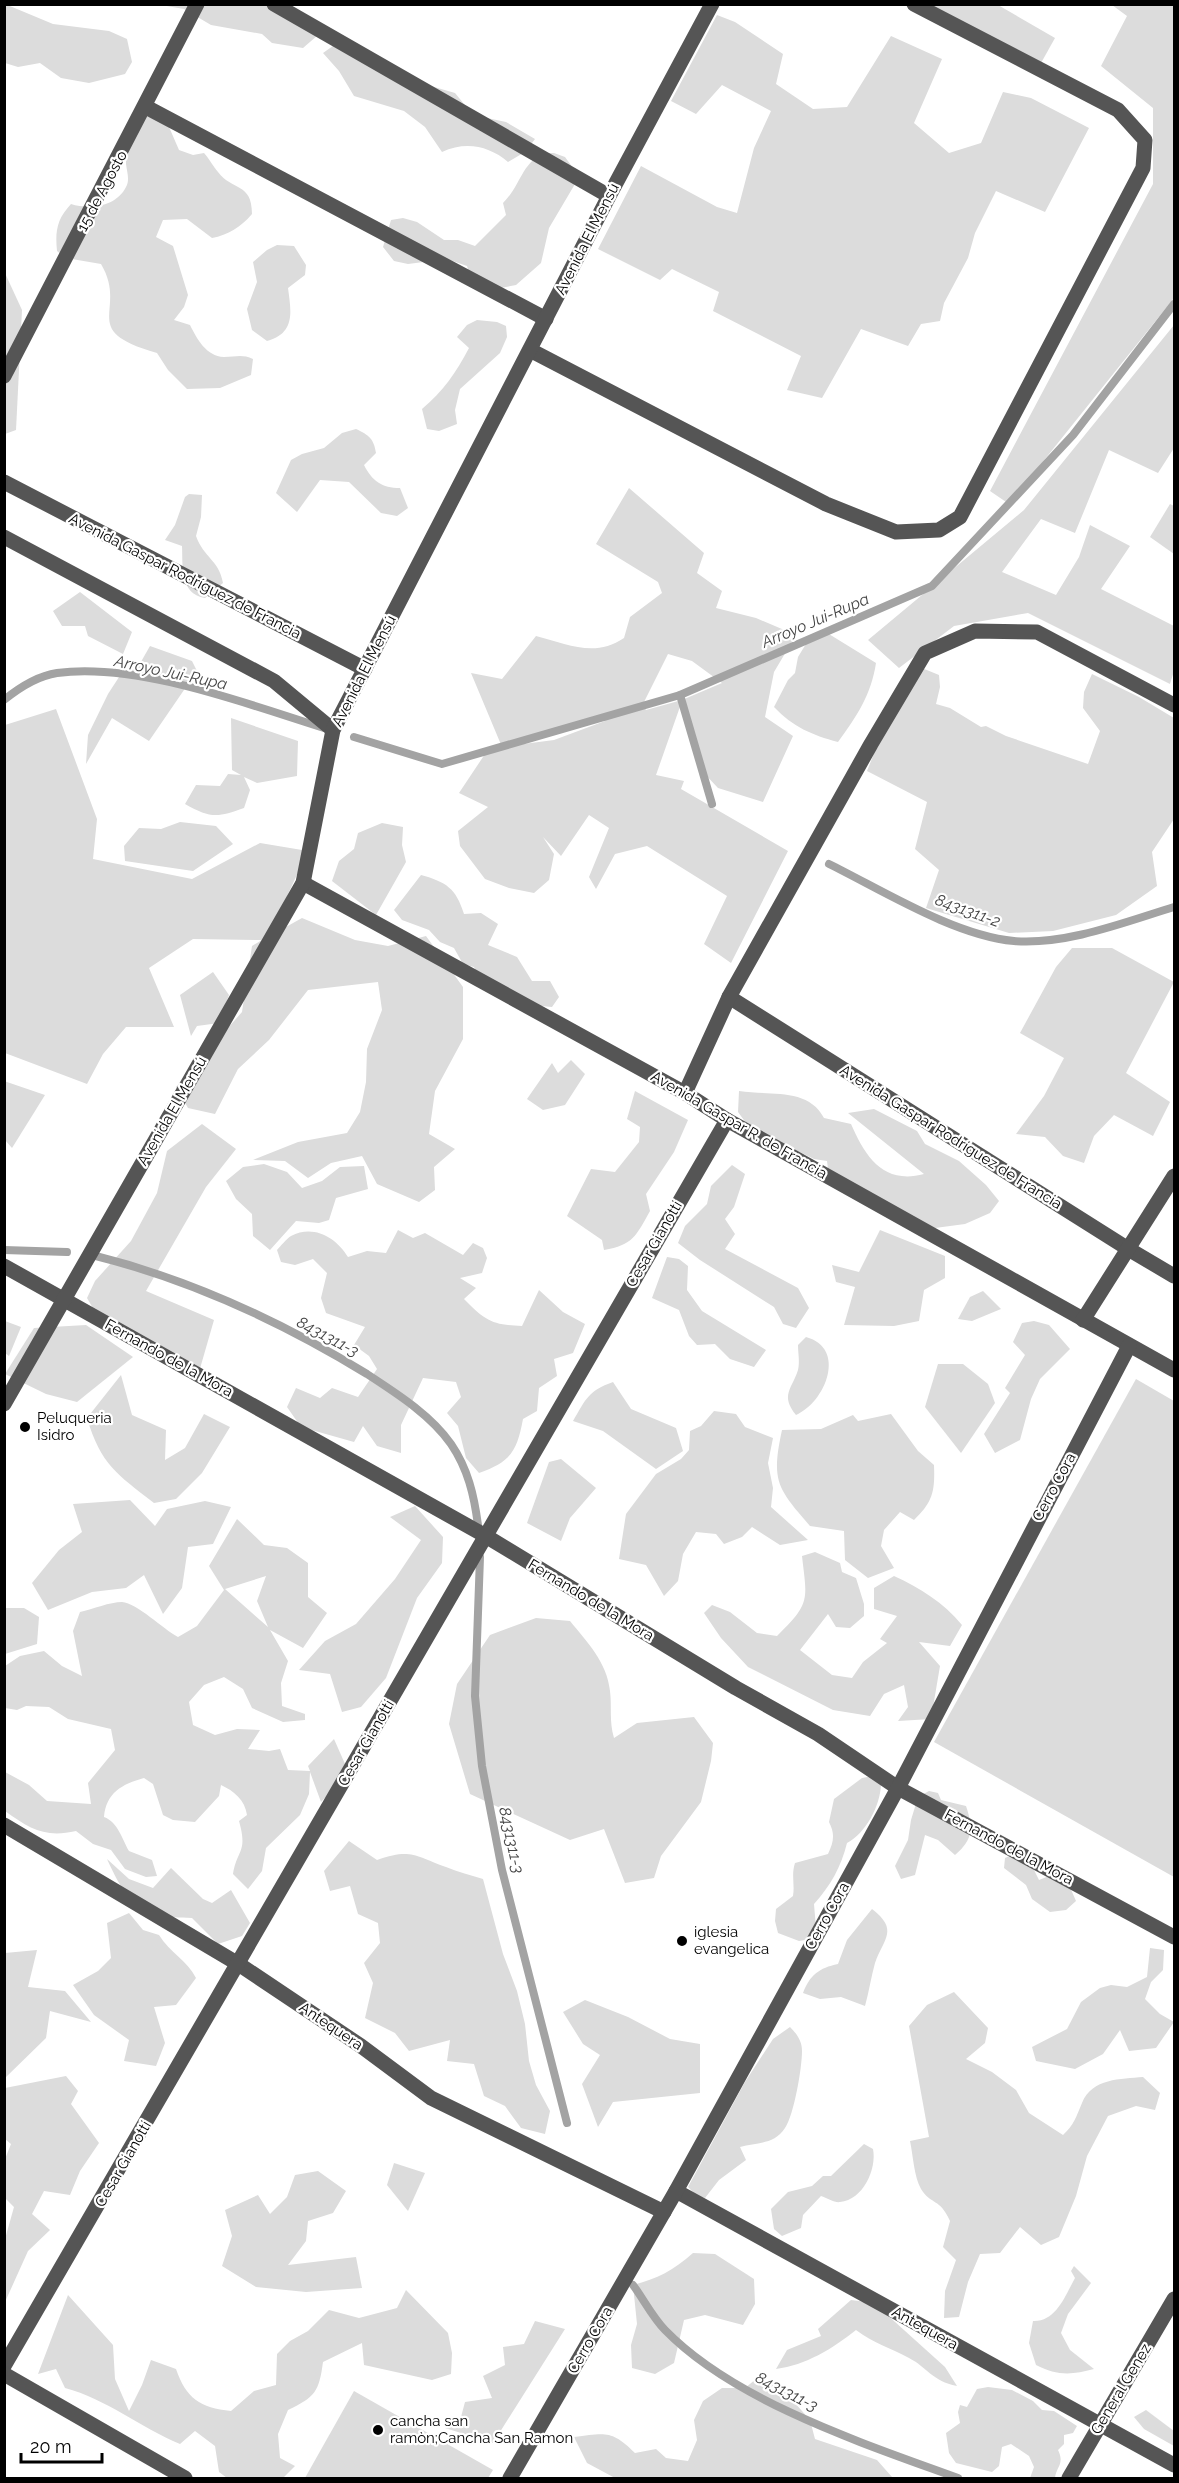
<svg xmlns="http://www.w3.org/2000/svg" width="1179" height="2483" font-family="Raleway,sans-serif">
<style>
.green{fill:#dcdcdc;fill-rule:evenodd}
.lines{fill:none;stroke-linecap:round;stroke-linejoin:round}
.stream{stroke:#a3a3a3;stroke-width:8}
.minor{stroke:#555;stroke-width:15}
.poi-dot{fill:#000;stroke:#fff;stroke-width:2}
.labels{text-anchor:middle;stroke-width:4.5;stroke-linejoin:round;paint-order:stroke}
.street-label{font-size:15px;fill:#000;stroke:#fff}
.poi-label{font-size:15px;fill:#000;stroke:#fff;text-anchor:start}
.water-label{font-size:16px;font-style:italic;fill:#444;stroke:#fff}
</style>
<rect width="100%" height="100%" fill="#fff"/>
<!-- green -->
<g class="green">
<polygon points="5,4 53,24 109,31 127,39 132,62 125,74 89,83 61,78 40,63 18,67 5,63"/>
<polygon points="161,5 283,5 318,35 303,48 272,43 262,34 211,25 184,9"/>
<polygon points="927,5 998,5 1055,38 1041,63"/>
<polygon points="1112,5 1174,5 1174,298 1009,504 990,491 1153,184 1153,108 1101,66 1127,16"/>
<polygon points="717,15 735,22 783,54 776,84 813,109 847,107 891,36 942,59 914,123 949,153 981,143 1003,92 1031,98 1089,128 1045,212 996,191 975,233 968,258 944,303 940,321 921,324 908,346 861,329 822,398 787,390 801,356 713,311 719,292 672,269 660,280 598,249 641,166 717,207 737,213 754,148 771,111 722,85 696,114 671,101"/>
<path d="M340,41L417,82L455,93L473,115L506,122L535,139L525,152L508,162C489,146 466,141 442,152L425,127L404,111L354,96L339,71L323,53Z"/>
<path d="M144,116L160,118L169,127L179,150L193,155L204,153C210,160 213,166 218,172C232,191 252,182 252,214C241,227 228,235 212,238L187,219L163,220L156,237L173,246L188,295L184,307L174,320L190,325C197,339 206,356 224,357C236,357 242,354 253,359L251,375L220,388L187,389L168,370L157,353C76,330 129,311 101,264L66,258L57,251C55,231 57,219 71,204C89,210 116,207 126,187C130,180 127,172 126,164C126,149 133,126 144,116Z"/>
<path d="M542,153H554L565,157L576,172L575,184L549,228L541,263L516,285L495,289L470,276L467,266L447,259L408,264L394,261L383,247L391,220L403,218L417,222L444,240H458L475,246L506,215L503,203C521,185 520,167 542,153Z"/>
<path d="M277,245L294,246L306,265L305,275L288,288C291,311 296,333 267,341L252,330L247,309L257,282L253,262L267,250Z"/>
<polygon points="4,271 22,310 16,430 5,434"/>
<path d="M477,320L497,322L506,326L507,337L500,353L460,389L455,410L457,424L439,431L427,429L422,409C443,391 456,373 469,348L457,337L467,325Z"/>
<polygon points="1174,325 1174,448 1158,473 1109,450 1075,533 1041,519 1002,572 1056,595 1079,557 1090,525 1130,546 1101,589 1174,626 1174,671 1170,684 1028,613 954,626 899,668 868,640 1024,510"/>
<path d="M356,429C369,435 374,439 376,453L364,465C372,481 382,488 400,488L408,508L397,516L381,513L349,482L320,480L297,512L276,493L291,460L302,454L324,448L342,433Z"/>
<path d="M629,488L704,553L697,573L722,591L716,608L756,618L796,635L774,672L765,717L793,736L763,802L718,788L702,771L682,701L656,775L684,781L681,789L788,851L731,963L704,944L727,896L647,846L615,854L596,889L589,877L609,828L589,815L561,856L543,837L554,854L549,880L534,893L509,888L485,879L460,846L458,831L488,807L459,793L487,751L502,747L471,673L502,679L536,636C567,644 595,658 624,638L630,617L662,593L658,582L596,544ZM668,654L692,661L722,683L682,700L646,710L643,704ZM595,720L605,721L554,740L508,746Z"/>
<path d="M189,494L202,495L201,517L196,536C204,558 219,560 223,583L205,598C179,594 183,564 182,546L165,540L175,525L185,497Z"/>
<polygon points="1170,504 1174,506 1174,554 1150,537"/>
<polygon points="80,592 132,632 123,654 88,636 85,626 62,626 53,611"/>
<path d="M824,631L876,663C871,695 857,716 838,742C812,735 793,727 774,707L788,680L795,673L798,657L809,639Z"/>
<polygon points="150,646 192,661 197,671 149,741 112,718 86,764 88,735 108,694 121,674 138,667"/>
<polygon points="917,666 939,675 940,687 936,704 950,708 981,727 986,726 1006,736 1088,764 1100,731 1083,708 1084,692 1092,674 1139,697 1174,718 1174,819 1152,852 1157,886 1116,915 1053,931 1009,933 926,908 939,870 915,849 927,802 867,771 893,706"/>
<polygon points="56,709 97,819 93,859 192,879 260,843 308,851 268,937 302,918 355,940 388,946 426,936 463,987 463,1039 435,1091 429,1134 455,1149 434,1167 435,1190 419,1202 377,1184 362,1156 331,1163 308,1178 285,1161 253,1160 298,1142 347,1133 360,1112 366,1082 367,1049 382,1010 378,982 308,990 269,1040 238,1069 215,1114 188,1108 176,1087 242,1012 252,946 262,940 193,939 149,968 174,1027 126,1027 103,1054 87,1084 5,1053 5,725"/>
<path d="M231,718L298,741L297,776L257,783L244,777L250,790L244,808C217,818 210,818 185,804L196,785L220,786L228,774L241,775L232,770Z"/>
<polygon points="180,822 216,826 233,844 193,871 125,861 124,846 139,828 161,829"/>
<polygon points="382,823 403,827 402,845 406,862 376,915 332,881 339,861 354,849 358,833"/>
<path d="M421,875C446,882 456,888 464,914L481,913L498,924L488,945L517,957L532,981H550L559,997L552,1007L530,1005L480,982L474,967L463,964L454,948L440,942L429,930L402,920L394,910Z"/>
<polygon points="1072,948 1112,948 1174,982 1126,1073 1170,1102 1153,1136 1114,1115 1094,1136 1084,1163 1063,1156 1045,1137 1016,1134 1044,1096 1064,1058 1020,1033 1056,967"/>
<polygon points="213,972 229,995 219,1023 197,1026 191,1036 180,995"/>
<polygon points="571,1060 585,1074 565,1105 543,1110 527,1099 552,1063 558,1073"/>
<polygon points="4,1081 45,1095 12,1148 5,1140"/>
<path d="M635,1091L688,1120L674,1152L646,1194L650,1211C636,1236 633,1245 604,1250L602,1240L567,1216L591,1169L615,1172L639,1142L640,1127L627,1119Z"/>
<path d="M739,1091C769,1096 808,1087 824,1118L851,1124C865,1156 883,1185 924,1174L848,1113L874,1109L917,1131L925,1144L959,1161L986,1185L999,1201L990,1213L965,1224L935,1228L829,1177L827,1161L814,1159L749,1127L738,1112Z"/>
<polygon points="202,1124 236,1149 206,1187 146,1291 214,1320 199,1372 97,1315 87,1298 95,1281 131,1241 157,1193 167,1151"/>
<polygon points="264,1164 287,1172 302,1188 322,1181 340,1167 364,1166 368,1189 336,1198 329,1220 319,1223 296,1221 270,1250 253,1236 252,1214 236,1199 226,1181 243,1167"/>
<polygon points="732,1165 745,1174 734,1207 725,1219 735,1234 725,1249 798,1288 809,1308 796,1328 783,1324 774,1307 700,1260 678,1243 685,1226 707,1204 711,1186"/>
<path d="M398,1230L413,1238L425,1233L463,1255L473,1243L483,1248L487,1258L482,1273L460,1278L476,1288L464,1299C485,1320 491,1325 522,1326L539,1290L563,1312L585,1324L573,1353L554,1359L557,1376L539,1388L537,1411L523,1419C517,1451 511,1462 479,1473L466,1458L458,1426L447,1413L461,1397L456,1382L423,1378L401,1425V1453L377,1446L363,1426L354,1442L301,1427L287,1407L296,1388L320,1398L332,1388L358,1397L377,1369L369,1356L354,1345L365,1327L326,1313L321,1298L327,1273L313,1259L295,1265L281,1262L277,1250C281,1246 286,1239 291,1236C313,1224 336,1237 348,1257L367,1251L386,1253Z"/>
<polygon points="880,1230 945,1256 945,1278 924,1290 919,1321 894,1326 844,1325 855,1287 836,1282 832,1265 859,1272"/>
<polygon points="667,1257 679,1259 688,1266 687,1290 702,1311 766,1350 754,1367 730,1359 715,1344 697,1345 689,1336 679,1310 652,1298"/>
<polygon points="983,1291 1001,1309 972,1321 958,1319 970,1297"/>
<polygon points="5,1321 21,1327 9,1356 5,1353"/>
<polygon points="1034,1321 1049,1325 1070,1349 1040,1379 1031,1399 1020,1440 995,1453 984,1434 1010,1393 1005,1388 1025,1355 1013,1342 1022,1323"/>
<polygon points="86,1325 133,1357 77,1402 46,1394 5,1374 34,1328"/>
<path d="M806,1337C847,1348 826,1402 796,1415C780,1395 792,1389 798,1370C800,1362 798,1353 798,1345Z"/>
<polygon points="938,1364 963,1364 988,1384 995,1403 961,1453 925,1407"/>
<path d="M121,1375L132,1415L166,1430L165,1460L185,1448L204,1414L230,1427L202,1473L176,1499L154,1503C117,1474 101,1465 87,1418Z"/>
<polygon points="1136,1379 1174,1401 1174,1877 934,1742"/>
<path d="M613,1382L631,1409L676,1428L683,1451L656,1469L603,1431L573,1421C586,1399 588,1391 613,1382Z"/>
<polygon points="714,1411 736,1414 745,1427 773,1438 768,1463 773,1488 771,1507 808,1540 780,1545 752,1527 742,1537 724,1544 716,1534 696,1532 683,1554 678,1581 664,1596 646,1565 619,1559 626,1514 656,1474 681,1459 689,1450 690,1431 701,1426"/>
<path d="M891,1414L918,1451L934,1465C935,1491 933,1502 914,1520L900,1512L884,1530L881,1546L894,1568L868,1578L845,1560L844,1531L810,1526C777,1488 771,1481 782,1430L821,1429L853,1415L858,1421Z"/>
<polygon points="561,1459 596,1488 570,1518 561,1541 527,1523 549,1462"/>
<polygon points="130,1500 155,1526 167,1509 205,1501 231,1507 213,1544 188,1547 182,1588 163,1614 144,1575 126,1588 92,1592 48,1610 32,1583 59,1550 82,1532 73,1504"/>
<polygon points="415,1506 443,1537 442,1563 417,1598 386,1678 361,1707 342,1712 330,1674 299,1670 325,1641 356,1624 395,1579 421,1540 390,1517"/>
<path d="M237,1519L264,1545L287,1548L308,1563V1597L327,1613L303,1648L270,1630L288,1661L281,1683L282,1706L305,1714V1720L283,1722L252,1708L243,1689L224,1677L204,1685L189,1702L193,1725L215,1735L237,1729L260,1730L248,1749L269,1751L280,1749L288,1770L310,1771L308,1766L334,1739L349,1773L321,1802L310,1772L309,1794L300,1815L266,1848L262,1871L248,1889L233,1874C237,1849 248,1853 239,1821L247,1815C245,1800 234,1791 221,1785L219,1796L195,1822L173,1820L163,1815L153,1784L144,1778C122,1784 106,1793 104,1817C118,1822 122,1839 129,1851L152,1860L157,1876L146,1877L125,1869L111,1850L93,1844L76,1831C45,1838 30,1829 5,1811V1772L29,1785L47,1801L91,1804L88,1783L115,1750L111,1729L68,1719L49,1707L26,1706L17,1710L5,1708V1666L20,1656L44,1651L62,1666L82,1676L73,1631L80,1612C93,1609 110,1602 122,1602C137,1603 163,1629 178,1637L197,1626L224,1590L209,1566ZM266,1576L257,1601L268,1627L225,1589Z"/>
<path d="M815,1552L840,1563L842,1572L856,1578L864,1604V1616L850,1628L836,1627L828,1614L800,1650L832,1675L852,1678L863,1662L887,1643L880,1639L897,1616L874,1609V1588L894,1576C920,1588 943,1602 962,1625L950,1646L919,1642L940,1666L931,1719L898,1721L908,1707L904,1685L884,1694L870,1716L833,1710L748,1667L721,1638L704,1613L712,1605L730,1612L757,1633L777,1636C811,1603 807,1600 802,1556Z"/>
<polygon points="5,1608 24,1608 39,1617 37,1644 5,1654"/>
<path d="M536,1618L570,1621C587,1642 607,1662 610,1691C612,1707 609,1721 614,1738L637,1723L694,1717L713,1743L711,1761L701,1802L661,1856L654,1878L625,1883L604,1829L570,1840L470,1794L449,1724L457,1684L490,1635Z"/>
<path d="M873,1776L881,1785C880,1806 866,1833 847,1843C841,1867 831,1885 814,1904L816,1928L811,1939L799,1941L778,1933L775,1921L776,1909L793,1896C795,1884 791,1875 795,1863L828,1854C834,1841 835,1834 829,1822L834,1799L862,1778Z"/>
<path d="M929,1791L938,1793L941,1800L966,1806C973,1827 974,1839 955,1855L938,1840L925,1835L915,1875L901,1879L895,1866L908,1840L911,1820L918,1797Z"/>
<path d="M349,1841L377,1860C411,1848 415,1856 446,1867C458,1872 471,1875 483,1879L503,1954L517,1991L525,2024L529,2061L536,2085L550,2111L545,2134L521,2128L505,2106L484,2096L474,2064L447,2061L450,2040L409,2051L395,2033L365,2018L373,1983L364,1963L380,1943L378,1923L358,1914L350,1886L330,1891L324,1871Z"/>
<polygon points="1014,1854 1028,1858 1039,1880 1059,1872 1069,1885 1076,1901 1066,1910 1050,1912 1032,1899 1026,1885 1004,1868 1005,1858"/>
<path d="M107,1859L129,1879L153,1888L171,1868L203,1899L212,1903L231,1890L250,1923L242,1936L218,1944L192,1918C140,1917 128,1905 107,1859Z"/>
<path d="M872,1909C899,1930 884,1938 875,1963C871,1977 869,1992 865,2006L841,1997L820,1999L803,1993C810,1975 819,1968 838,1964L847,1940Z"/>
<path d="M129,1913L143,1930L159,1935C170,1953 187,1960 196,1978L176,2005L154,2007L165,2043L156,2066L124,2061L129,2040L94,2015L73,1985L98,1971L111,1958L107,1923Z"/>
<polygon points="1150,1948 1164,1950 1163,1970 1151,1982 1145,1999 1160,2014 1174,2022 1156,2048 1129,2051 1120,2030 1103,2054 1075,2069 1036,2061 1032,2047 1067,2029 1081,2002 1100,1988 1111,1985 1127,1987 1147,1977"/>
<polygon points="37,1950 28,1987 65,1991 91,2022 50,2011 46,2038 5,2078 5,1953"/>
<path d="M954,1992L988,2028L985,2043L966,2059L992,2072L1016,2090L1029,2113L1063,2135C1074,2125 1076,2117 1082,2103C1092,2078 1121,2079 1143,2077L1160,2093L1155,2110L1136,2106L1108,2116L1087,2156L1076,2196L1059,2237L1041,2245L1020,2227L1000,2253L980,2254L968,2282L959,2317L944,2318L945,2291L956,2260L943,2247L950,2221C940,2198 931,2205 921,2189C914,2177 913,2155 910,2141L929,2137L909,2026L927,2005Z"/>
<polygon points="585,2000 628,2017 670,2039 700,2044 700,2093 613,2102 598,2127 582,2084 600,2055 583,2044 563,2012"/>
<path d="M790,2027C797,2034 802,2041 802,2051C802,2068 794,2115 785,2128C774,2145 757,2142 740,2147L746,2160L719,2180L705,2198L697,2196L688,2187L745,2082L773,2039Z"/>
<polygon points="66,2076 78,2091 71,2104 99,2143 80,2171 70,2195 44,2191 32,2214 50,2230 28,2251 5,2302 5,2239 14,2207 5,2198 5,2159 11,2144 5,2139 5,2088"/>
<path d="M864,2144L873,2149C877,2169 863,2200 840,2202C835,2203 827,2198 821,2196L803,2215L801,2228L782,2236L774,2229L771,2209L788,2192L812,2186L823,2176H831Z"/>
<polygon points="394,2163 425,2173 408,2211 387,2185"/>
<polygon points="318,2171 346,2191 333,2213 308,2221 306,2241 288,2265 356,2257 362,2288 306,2292 256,2287 222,2266 232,2236 225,2210 258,2195 270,2214 287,2197 295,2175"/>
<path d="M693,2253L715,2254L754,2279L755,2304L743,2325L705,2315L684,2320L674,2363L655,2374L632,2368L631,2345L637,2324L633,2285C657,2279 674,2270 693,2253Z"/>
<path d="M1074,2266L1091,2283L1068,2314L1061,2333L1070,2350L1094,2369C1072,2375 1057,2376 1036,2365L1029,2343L1033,2321C1056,2322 1065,2296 1075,2278L1071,2271Z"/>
<path d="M406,2290L448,2333L452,2353L451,2374L432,2380L364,2365L362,2343L323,2362C319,2392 315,2397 288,2410L278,2434L280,2458L295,2466L283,2478H227L219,2472L215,2446L195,2431L180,2444C140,2427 106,2399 65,2388L56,2369L38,2374L68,2295L113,2345L115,2379L129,2411L142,2385L151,2360L176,2369C186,2398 200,2408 231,2411L254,2391L276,2385L277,2354L290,2341L308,2331L329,2310L359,2318L397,2308Z"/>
<path d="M851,2300L874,2303L945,2367L957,2386C932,2381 928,2368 909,2358C891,2348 873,2343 856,2330C832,2349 806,2365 776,2369L787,2350L821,2336L818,2329Z"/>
<polygon points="535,2321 565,2329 493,2443 445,2428 461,2417 465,2402 492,2398 483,2376 505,2365 503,2347 524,2344"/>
<path d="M756,2379L778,2384L810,2420L815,2439L877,2460L892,2477L615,2478L587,2463L574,2437C606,2433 612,2430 635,2453L656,2449L666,2458L688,2461L697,2440L694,2420L703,2401L722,2388H745Z"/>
<path d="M988,2387L1012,2390L1033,2401L1042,2410L1054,2411L1077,2426L1073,2433L1064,2435V2444L1058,2450C1065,2464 1056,2467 1055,2478H1030L1034,2467L1029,2456L1011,2444L1002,2447L999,2466L992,2472L956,2463L949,2453L946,2433L960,2423L958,2412L960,2405L967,2407L977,2389Z"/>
<polygon points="354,2391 493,2470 488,2478 305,2478"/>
<polygon points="1146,2410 1174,2431 1174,2446 1144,2429 1134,2417"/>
</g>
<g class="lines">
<!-- stream -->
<g class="stream">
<polyline points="680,695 712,804"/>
<path d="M4,700C20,687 37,676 57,673C137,662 247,704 324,728"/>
<polyline points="354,737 442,764 680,695 932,586 1073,435 1174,304"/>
<path d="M829,864C882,890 955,936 1014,941C1067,945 1125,922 1174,907"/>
<polyline points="4,1250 67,1252"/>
<path d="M92,1255C189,1279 282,1322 367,1374C396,1393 431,1415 451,1444C468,1469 474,1495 478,1525"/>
<polyline points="480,1557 475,1696 482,1766 502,1870 567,2123"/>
<path d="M633,2285C644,2300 653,2318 665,2330C735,2402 865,2444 958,2478"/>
</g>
<!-- minor -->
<g class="minor">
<polyline points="274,4 609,196"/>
<polyline points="146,107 546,319"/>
<polyline points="530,350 826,504 896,532 939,530 960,517 1143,168 1145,140 1118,110 914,4"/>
<polyline points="4,376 197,4"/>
<polyline points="4,482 365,669"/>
<polyline points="4,537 274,681 333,730"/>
<polyline points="303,883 685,1093 727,1120 1174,1370"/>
<polyline points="729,997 1130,1250 1174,1276"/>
<polyline points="685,1093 729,997 871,744 925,653 975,631 1037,632 1174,705"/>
<polyline points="4,1266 484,1535 736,1688 818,1734 898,1788 1174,1937"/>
<polyline points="1083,1320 1174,1176"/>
<polyline points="4,1404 303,883 333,730 609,196 712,4"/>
<polyline points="4,1825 240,1965 361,2046 431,2098 664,2212"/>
<polyline points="676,2191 1174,2465"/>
<path d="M4,2366C247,1952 484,1534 727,1120"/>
<polyline points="4,2374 185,2478"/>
<polyline points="510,2478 676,2191 898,1788 1129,1346"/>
<polyline points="1069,2478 1174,2299"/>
</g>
</g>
<!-- markers -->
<g class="poi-dot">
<circle cx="25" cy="1427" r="6"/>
<circle cx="682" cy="1941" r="6"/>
<circle cx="378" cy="2430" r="6"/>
</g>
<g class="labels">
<!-- street labels -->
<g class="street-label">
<text transform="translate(102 191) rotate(-62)" y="5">15 de Agosto</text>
<text transform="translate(587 239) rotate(-63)" y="5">Avenida El Mensú</text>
<text transform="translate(185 576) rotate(27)" y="5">Avenida Gaspar Rodríguez de Francia</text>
<text transform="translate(364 671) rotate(-63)" y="5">Avenida El Mensú</text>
<text transform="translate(172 1111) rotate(-60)" y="5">Avenida El Mensú</text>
<text transform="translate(739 1125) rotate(30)" y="5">Avenida Gaspar R. de Francia</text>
<text transform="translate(951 1137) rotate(32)" y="5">Avenida Gaspar Rodríguez de Francia</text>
<text transform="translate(654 1244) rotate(-60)" y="5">Cesar Gianotti</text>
<text transform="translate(169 1358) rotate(29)" y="5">Fernando de la Mora</text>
<text transform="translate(1054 1487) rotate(-62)" y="5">Cerro Cora</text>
<text transform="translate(591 1600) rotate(31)" y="5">Fernando de la Mora</text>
<text transform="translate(366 1743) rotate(-60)" y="5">Cesar Gianotti</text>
<text transform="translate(1009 1847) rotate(28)" y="5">Fernando de la Mora</text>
<text transform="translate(827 1916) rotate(-61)" y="5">Cerro Cora</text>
<text transform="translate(331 2026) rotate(34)" y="5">Antequera</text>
<text transform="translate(123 2164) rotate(-60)" y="5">Cesar Gianotti</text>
<text transform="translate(925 2328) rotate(29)" y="5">Antequera</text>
<text transform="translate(590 2340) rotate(-60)" y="5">Cerro Cora</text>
<text transform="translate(1121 2389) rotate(-59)" y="5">General Genez</text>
</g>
<!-- poi labels -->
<g class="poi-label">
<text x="37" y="1423">Peluqueria<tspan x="37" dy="17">Isidro</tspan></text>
<text x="694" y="1937">iglesia<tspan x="694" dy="17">evangelica</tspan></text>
<text x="390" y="2426">cancha san<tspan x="390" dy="17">ramòn;Cancha San Ramon</tspan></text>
</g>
<!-- water labels -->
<g class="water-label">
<text transform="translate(815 620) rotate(-23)" y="6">Arroyo Jui-Rupa</text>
<text transform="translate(171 672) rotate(12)" y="6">Arroyo Jui-Rupa</text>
<text transform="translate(968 910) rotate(20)" y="6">8431311-2</text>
<text transform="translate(328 1336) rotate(28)" y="6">8431311-3</text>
<text transform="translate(512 1840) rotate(78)" y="6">8431311-3</text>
<text transform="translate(787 2391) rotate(27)" y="6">8431311-3</text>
</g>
</g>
<!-- border -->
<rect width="1179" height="2483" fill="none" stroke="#000000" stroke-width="12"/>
<!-- scale -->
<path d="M21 2453v9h81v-9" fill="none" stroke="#000000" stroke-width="3"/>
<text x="30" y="2453" font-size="18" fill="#000000" stroke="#ffffff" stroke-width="4.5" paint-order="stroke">20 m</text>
</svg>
